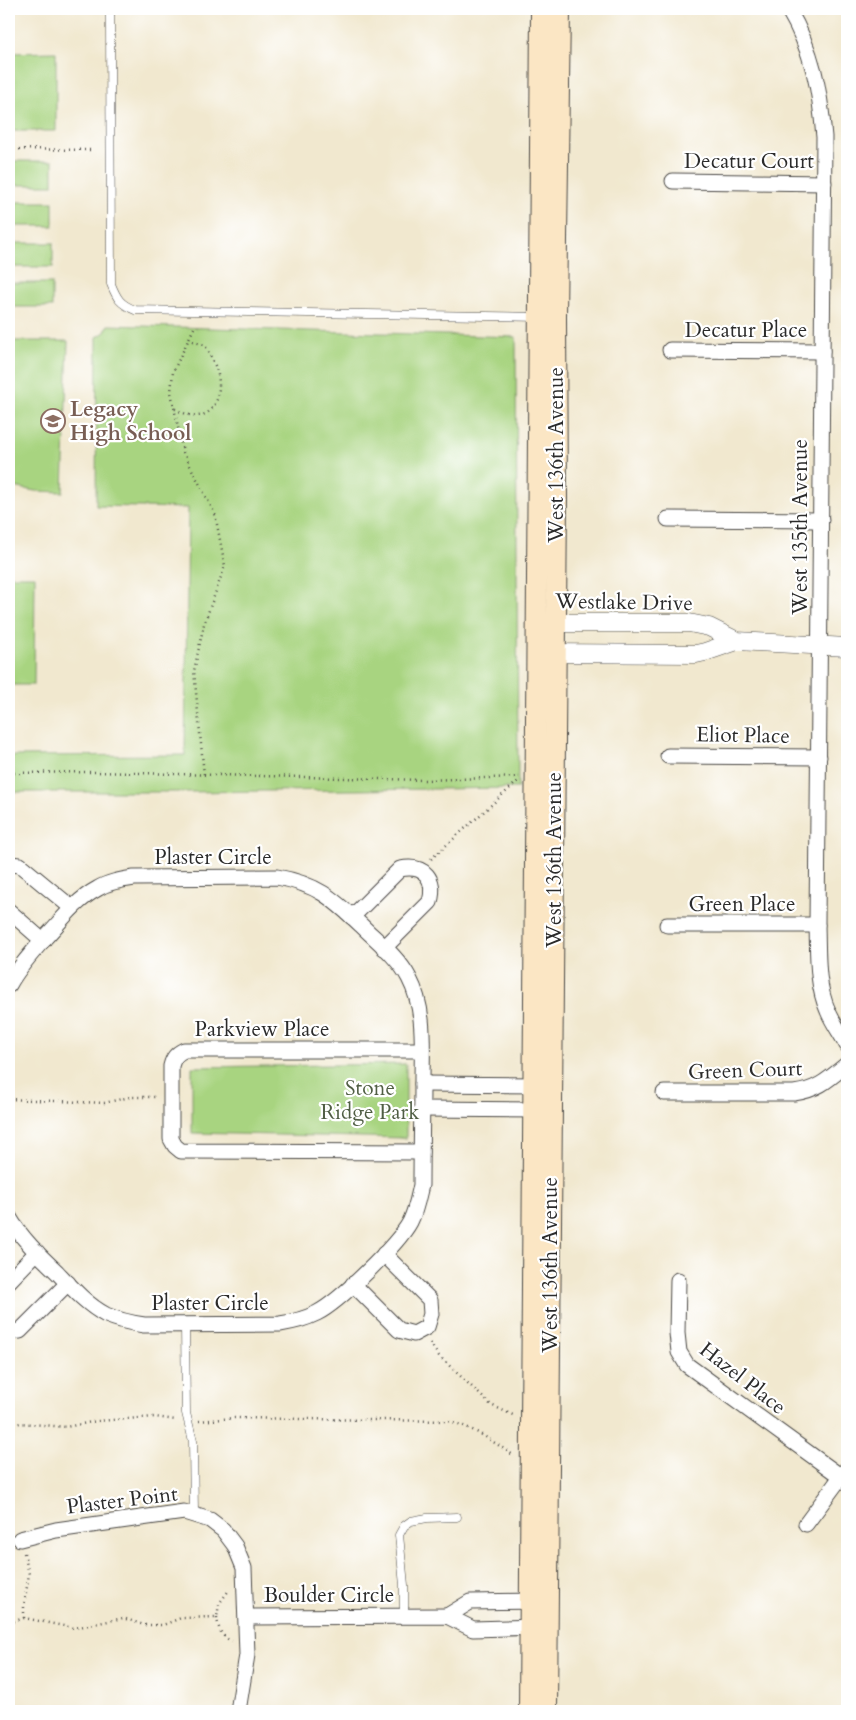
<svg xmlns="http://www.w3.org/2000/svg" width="856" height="1720" font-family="Cardo,serif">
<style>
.green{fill:#a8d480;stroke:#6a8056}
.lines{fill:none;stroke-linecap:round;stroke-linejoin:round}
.service-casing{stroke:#494744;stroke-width:9}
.minor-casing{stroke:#494744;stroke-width:17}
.tertiary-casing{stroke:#494744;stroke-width:19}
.secondary-casing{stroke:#494744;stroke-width:22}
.path{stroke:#494744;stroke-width:2.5;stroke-dasharray:1 4;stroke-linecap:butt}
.service{stroke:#fff;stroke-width:8}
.minor{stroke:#fff;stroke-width:15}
.tertiary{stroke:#fff;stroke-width:18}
.secondary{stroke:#fbe6c4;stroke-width:20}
.labels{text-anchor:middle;stroke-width:4.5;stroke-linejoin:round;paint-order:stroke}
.street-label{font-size:21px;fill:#2b2b2b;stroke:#fff}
.education-label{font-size:21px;font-weight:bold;fill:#785e54;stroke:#fff;text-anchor:start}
.park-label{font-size:21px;fill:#505e44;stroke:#fff}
</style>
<rect width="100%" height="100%" fill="#fff"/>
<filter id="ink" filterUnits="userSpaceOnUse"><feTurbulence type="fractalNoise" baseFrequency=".02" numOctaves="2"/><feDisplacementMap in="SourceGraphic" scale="10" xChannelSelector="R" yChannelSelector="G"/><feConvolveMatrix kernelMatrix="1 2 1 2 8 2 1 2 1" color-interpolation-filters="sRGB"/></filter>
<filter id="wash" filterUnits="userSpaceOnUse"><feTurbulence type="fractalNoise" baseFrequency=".0096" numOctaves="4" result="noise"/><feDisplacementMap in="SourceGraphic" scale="20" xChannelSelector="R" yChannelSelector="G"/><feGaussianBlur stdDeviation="1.12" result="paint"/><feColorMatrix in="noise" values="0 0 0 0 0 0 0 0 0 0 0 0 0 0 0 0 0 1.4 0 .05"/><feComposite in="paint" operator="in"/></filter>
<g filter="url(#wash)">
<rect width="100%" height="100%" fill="#f1e8cf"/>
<!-- green -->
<g class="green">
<polygon points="56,52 56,131 9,131 9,53"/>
<rect x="9" y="161" width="44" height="24"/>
<rect x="9" y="202" width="44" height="24"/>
<rect x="9" y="243" width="44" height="24"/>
<rect x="9" y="283" width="43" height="24"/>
<polygon points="108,325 516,337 518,788 185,792 9,792 9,756 185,755 188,508 96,506 97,337 105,332"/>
<polygon points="9,341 68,341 63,492 35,491 9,486"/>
<polygon points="9,576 35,576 34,685 9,685"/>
<polygon points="406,1064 406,1138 192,1133 192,1067"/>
</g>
</g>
<g filter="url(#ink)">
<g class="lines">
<defs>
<g id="service">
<path d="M112,9L110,15L111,284C117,299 120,304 135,310L539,317"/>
<polyline points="185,1324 186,1413 193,1441 194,1514"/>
<polyline points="404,1616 404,1585 399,1535 404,1526 411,1521 427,1518 457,1517"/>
</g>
<g id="minor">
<path d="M788,9C813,51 820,90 824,137L817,925C818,954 816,984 828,1011C833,1023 841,1034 847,1045"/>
<polyline points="673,181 824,183"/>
<polyline points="670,350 822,351"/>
<polyline points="668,519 821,520"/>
<polyline points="668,756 819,757"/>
<polyline points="9,864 20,865 72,908"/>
<polyline points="9,911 43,941"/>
<path d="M352,917L400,869C425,864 436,879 430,902L384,948"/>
<polyline points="667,925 817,925"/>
<path d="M9,985C18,968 31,954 44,939C61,921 75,901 97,889C108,882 121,880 134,878L277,877C317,884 332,898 361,925C377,941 398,957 409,978C426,1010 422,1047 422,1082C422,1117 421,1151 421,1185C418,1198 416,1210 410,1222C398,1244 339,1302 317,1313C305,1319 293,1322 280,1324L144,1325C131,1323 118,1320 106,1315C87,1305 72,1288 57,1272C39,1255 21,1238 9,1217"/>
<polyline points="422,1084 543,1085"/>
<path d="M664,1093H794C818,1090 829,1079 847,1064"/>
<polyline points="422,1109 543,1110"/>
<path d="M421,1152L181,1151L175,1146L171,1139V1066C173,1058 176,1054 184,1050H422"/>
<polyline points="678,1280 677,1333 679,1352 687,1365 847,1481"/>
<polyline points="9,1281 37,1252"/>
<polyline points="353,1284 399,1330 414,1334 427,1327 431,1314 430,1300 384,1254"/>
<polyline points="9,1332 20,1331 68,1283"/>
<polyline points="806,1524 846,1470"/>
<polyline points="20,1539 56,1530 184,1512 210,1520 223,1530 235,1546 244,1568 247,1655 238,1711"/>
<polyline points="447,1616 470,1602 539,1601"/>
<polyline points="247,1617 447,1616 473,1629 539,1627"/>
</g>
<g id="tertiary">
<polyline points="543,623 689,623 709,627 737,641 847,647"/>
<polyline points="543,653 696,654 705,652 737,641"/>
</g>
<g id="secondary">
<polyline points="529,1711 541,9"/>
<polyline points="547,1711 557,498 556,317 560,9"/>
</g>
</defs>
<!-- service casing -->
<use href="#service" class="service-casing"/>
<!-- minor casing -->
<use href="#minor" class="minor-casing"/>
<!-- tertiary casing -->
<use href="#tertiary" class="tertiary-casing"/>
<!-- secondary casing -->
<use href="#secondary" class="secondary-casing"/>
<!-- path -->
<g class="path">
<polyline points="9,149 92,150"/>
<polyline points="194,328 173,372 171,392 183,452 215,514 225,566 204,624 194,671 204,775"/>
<path d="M175,409C183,413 195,419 205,414C220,407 221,384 217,371C214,362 209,354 205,345L189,340"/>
<polyline points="9,773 94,772 425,780 519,777"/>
<polyline points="431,859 518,781"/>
<polyline points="9,1099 104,1103 130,1097 156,1097"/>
<polyline points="430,1343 438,1355 491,1405 515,1416"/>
<path d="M199,1421L234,1418L448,1421C473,1427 492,1441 513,1455"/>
<polyline points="9,1426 20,1423 66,1427 97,1421 155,1417 176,1420"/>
<polyline points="24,1553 29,1574 24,1605 24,1618"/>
<path d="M217,1617C218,1628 221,1637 232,1641"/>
<polyline points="9,1623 24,1618 74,1628 123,1618 144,1625 163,1625 181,1618 217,1617 219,1604 229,1590"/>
</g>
<!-- service -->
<use href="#service" class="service"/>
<!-- minor -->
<use href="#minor" class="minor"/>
<!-- tertiary -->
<use href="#tertiary" class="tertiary"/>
<!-- secondary -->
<use href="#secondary" class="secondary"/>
</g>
</g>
<!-- icons -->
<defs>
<symbol id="school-ring" viewBox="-11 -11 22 22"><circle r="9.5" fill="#fff" stroke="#8d6e63" stroke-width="1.5"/><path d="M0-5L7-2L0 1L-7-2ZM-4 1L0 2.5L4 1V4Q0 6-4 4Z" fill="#8d6e63"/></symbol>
</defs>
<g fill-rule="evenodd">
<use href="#school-ring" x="39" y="407" width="28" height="28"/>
</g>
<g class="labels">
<!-- street labels -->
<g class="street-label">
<text x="749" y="168">Decatur Court</text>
<text x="746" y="337">Decatur Place</text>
<text transform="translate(556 455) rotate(-90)" y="7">West 136th Avenue</text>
<text transform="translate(800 527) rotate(-90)" y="7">West 135th Avenue</text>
<text transform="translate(624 602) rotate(1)" y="7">Westlake Drive</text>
<text transform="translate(743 735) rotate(1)" y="7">Eliot Place</text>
<text x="213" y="864">Plaster Circle</text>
<text transform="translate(554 860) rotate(-90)" y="7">West 136th Avenue</text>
<text x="742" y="911">Green Place</text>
<text x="262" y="1036">Parkview Place</text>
<text transform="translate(745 1070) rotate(-2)" y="7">Green Court</text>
<text transform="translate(550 1265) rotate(-90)" y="7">West 136th Avenue</text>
<text x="210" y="1310">Plaster Circle</text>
<text transform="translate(743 1378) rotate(38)" y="7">Hazel Place</text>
<text transform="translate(122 1500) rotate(-7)" y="7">Plaster Point</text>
<text x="329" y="1602">Boulder Circle</text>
</g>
<!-- education labels -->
<g class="education-label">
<text x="70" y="416">Legacy<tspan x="70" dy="24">High School</tspan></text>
</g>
<!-- park labels -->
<g class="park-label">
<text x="370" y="1095">Stone<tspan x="370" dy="24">Ridge Park</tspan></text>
</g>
</g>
<!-- margin -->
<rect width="856" height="1720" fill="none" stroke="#fff" stroke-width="30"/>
</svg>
